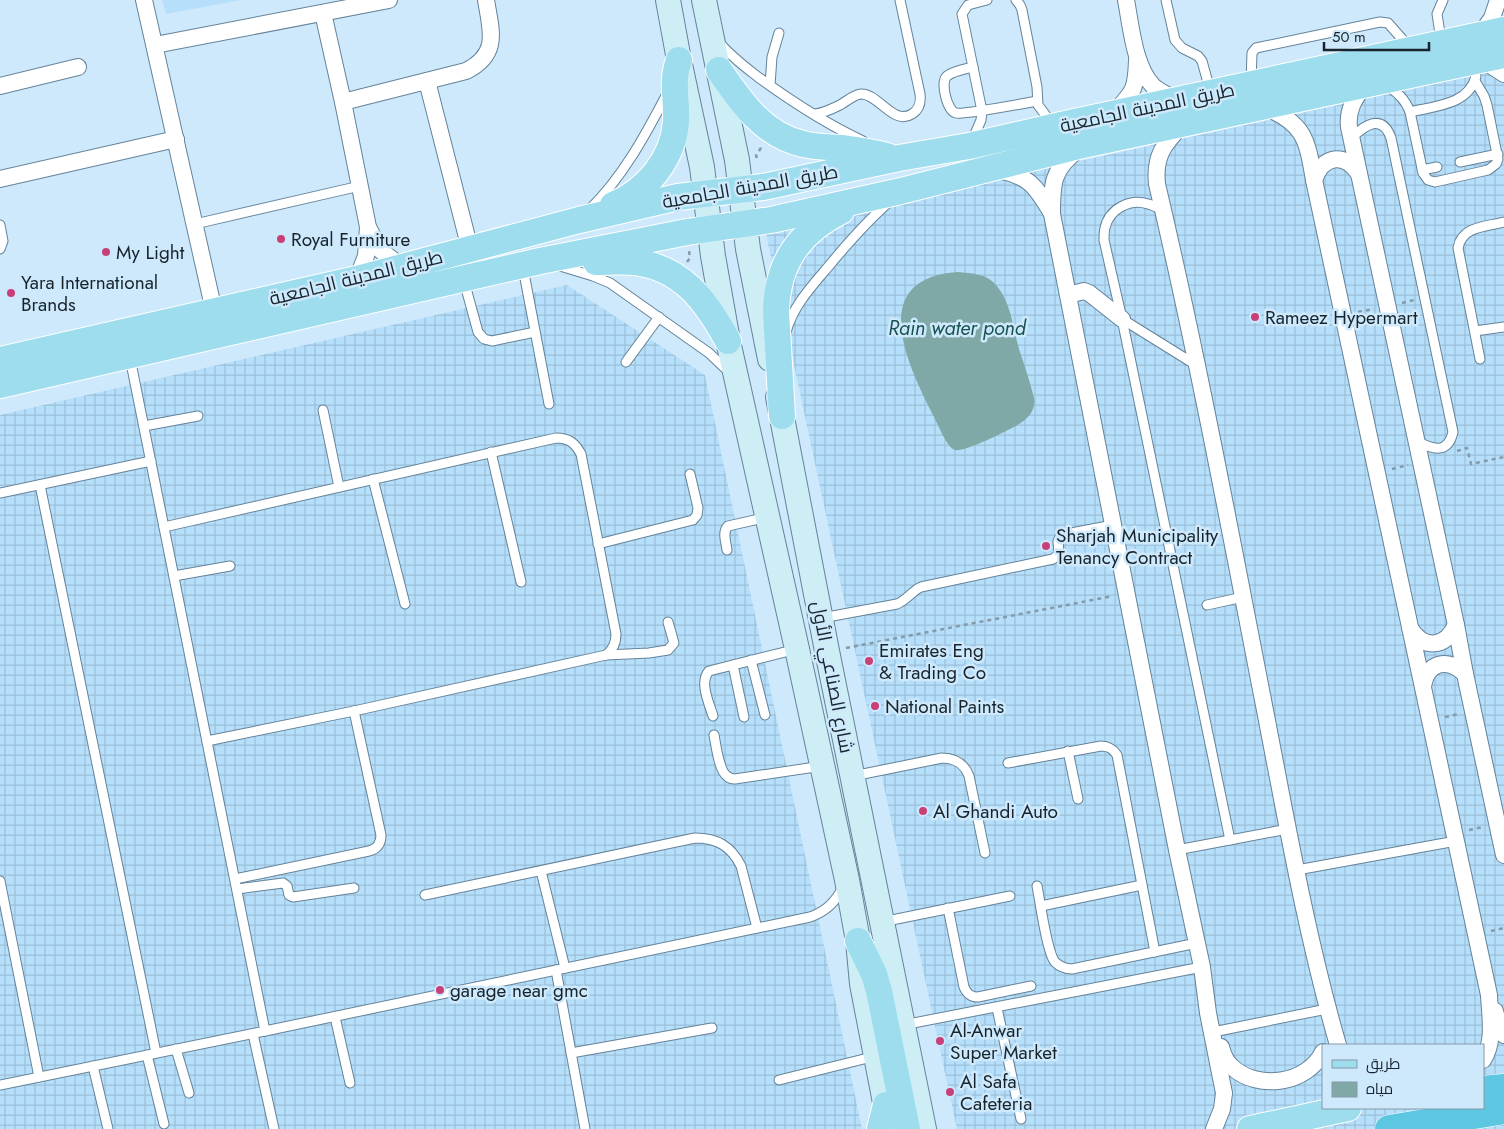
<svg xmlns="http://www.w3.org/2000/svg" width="1504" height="1129" font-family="Jost,Cairo,sans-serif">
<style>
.built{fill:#b6dffc}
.industrial{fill:url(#industrial-grid);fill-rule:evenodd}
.water{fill:#7fa8a6}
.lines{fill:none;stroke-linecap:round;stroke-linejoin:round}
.lane-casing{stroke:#648399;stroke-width:11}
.street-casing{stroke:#648399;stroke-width:18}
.secondary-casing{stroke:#648399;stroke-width:26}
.primary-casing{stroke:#fff;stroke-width:28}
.highway-casing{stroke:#fff;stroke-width:29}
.path{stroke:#849aa9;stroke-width:2.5;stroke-dasharray:4 4;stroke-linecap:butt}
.lane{stroke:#fff;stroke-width:9}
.street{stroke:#fff;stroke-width:16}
.secondary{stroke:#ceeef6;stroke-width:24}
.primary{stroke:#9edded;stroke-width:26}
.highway{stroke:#5dc7e1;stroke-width:28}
.poi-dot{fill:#c93f77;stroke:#cee9fc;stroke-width:2}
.labels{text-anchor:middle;stroke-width:5;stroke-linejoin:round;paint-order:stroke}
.street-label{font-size:19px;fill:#17242d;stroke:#cee9fc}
.poi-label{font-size:19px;fill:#17242d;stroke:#cee9fc;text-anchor:start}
.water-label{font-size:20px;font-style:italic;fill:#185351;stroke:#cee9fc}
</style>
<defs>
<pattern id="industrial-grid" width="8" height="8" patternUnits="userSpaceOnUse" patternTransform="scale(1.25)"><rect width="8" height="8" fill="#b6dffc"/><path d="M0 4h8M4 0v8" fill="none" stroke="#9cbfd8"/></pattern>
</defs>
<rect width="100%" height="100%" fill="#cee9fc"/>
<!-- built -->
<polygon class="built" points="162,0 241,0 166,14"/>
<!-- industrial -->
<g class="industrial">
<path d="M1504,69V1129H957L765,229ZM1323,1045H1483V1108H1323Z"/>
<polygon points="567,285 705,375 862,1129 0,1129 0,415"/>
</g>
<!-- water -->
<path class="water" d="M958,272C970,273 987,274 995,284C1011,301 1013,328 1019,349C1024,364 1029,379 1033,394C1034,397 1035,402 1034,405C1032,418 1018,425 1008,430C998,435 964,452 955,450C947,448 937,422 933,415C907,364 866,278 958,272Z"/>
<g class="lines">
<defs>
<g id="lane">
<polyline points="1016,0 1020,5 1022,10 1037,87 1038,105 1053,125"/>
<polyline points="1166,0 1175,40 1182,48 1198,56 1202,61 1210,90"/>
<polyline points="1441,40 1437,14 1443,0"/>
<path d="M718,41C729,55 744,66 758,77C791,101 826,124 863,141"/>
<path d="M973,67C966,69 953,71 947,76C940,82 947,111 956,113C961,114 967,112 972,112C994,109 1016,105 1037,101"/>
<polyline points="1251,81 1252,53 1256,48 1380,22 1388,23 1410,48"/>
<polyline points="770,85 772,57 779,33"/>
<path d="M1386,85C1398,93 1405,99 1410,112L1423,173L1428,180L1435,182L1488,170L1496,164L1498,159L1487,105L1484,96L1475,81"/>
<path d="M1410,112C1435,106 1469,105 1476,76"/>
<path d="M815,114C824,113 832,109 840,105C847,101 853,95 861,94C878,93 893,126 912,114C920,109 921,102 920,94L900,0"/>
<path d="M1351,138C1365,125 1382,113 1391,138L1453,432C1448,454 1433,450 1417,441"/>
<polyline points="972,141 981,120 982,111 962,14 968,5 987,0"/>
<polyline points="1460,162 1498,154"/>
<polyline points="1422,170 1437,167"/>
<path d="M589,210C623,177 646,134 668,92"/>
<path d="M1163,210C1158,208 1153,205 1148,204C1130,198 1109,209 1105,228C1104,232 1104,237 1104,240L1122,319L1230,840"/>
<polyline points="195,224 360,186"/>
<polyline points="0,225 3,241 0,249"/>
<polyline points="560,266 593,276 610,283 709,353 729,372"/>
<polyline points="523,268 549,404"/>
<polyline points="464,281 478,332 484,339 492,341 535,332"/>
<polyline points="1122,319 1196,365"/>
<polyline points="1475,331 1504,327"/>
<path d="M786,332C793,306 811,287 828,267C847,244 866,222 889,202"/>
<polyline points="130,358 265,1031"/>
<path d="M1480,359L1458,248C1462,226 1485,227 1504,222"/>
<polyline points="626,362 659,317"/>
<polyline points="323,410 339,487"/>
<polyline points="144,426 198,416"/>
<polyline points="491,452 521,582"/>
<polyline points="373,479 405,604"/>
<polyline points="40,485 156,1053"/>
<polyline points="0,493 151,461"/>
<path d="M164,527L556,438C569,438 575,443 581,454L616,634C616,644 613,650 606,655L354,711L207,741"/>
<polyline points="598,544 693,520 697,515 698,508 690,474"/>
<path d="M727,550C726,542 722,532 728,526L768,517"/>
<polyline points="174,576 230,566"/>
<polyline points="1207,605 1243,597"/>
<path d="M822,618L897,604C907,600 912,591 921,587L1053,559L1059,554L1058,541L1061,535L1113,525"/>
<polyline points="606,655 649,653 668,650 674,643 668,622"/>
<polyline points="751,660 765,715"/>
<polyline points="733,665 744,717"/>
<path d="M713,716C709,703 699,682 709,671L797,649"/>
<path d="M714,735C716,745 719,771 727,776C729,778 732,779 735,779L822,766"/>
<polyline points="1068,751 1078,799"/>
<path d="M1008,763L1101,746C1109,746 1113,749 1117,755L1155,952"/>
<path d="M853,776L942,758C955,758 964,763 969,776L985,853"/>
<polyline points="1177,850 1288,829"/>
<polyline points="1297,870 1456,841"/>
<polyline points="541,871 565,968"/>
<path d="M235,879L369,851C377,849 381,844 381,835L354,711"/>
<polyline points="0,881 39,1077"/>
<path d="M1037,886C1040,901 1047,953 1055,962C1060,967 1065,969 1072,969L1197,943"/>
<polyline points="237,889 283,883 287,886 289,895 293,897 354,888"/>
<path d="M425,895L695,838C717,838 731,846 741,866L757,928"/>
<polyline points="1041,906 1142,885"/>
<path d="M948,908L964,987C967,994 971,997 978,997L1031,986"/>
<polyline points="882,922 1010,896"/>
<polyline points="556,970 585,1129"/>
<polyline points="997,1008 1021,1119"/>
<polyline points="335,1017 350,1083"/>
<polyline points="903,1025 1202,967"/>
<polyline points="1218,1031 1322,1010"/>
<polyline points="253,1034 274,1129"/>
<polyline points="176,1049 189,1093"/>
<polyline points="571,1053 712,1028"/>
<polyline points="147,1055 164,1124"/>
<polyline points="93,1066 108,1129"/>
<polyline points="779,1080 876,1056"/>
<path d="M0,1085L265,1031L810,917C827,911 835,902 844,886"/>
</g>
<g id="street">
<polyline points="144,0 214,311"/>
<path d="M1126,0C1131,26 1134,66 1153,86C1160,92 1169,96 1177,100"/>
<polyline points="323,13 343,102 368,227 366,256 357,279"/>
<polyline points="1480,35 1492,18 1498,0"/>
<polyline points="155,45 389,0"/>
<polyline points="1481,59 1504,74"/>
<polyline points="427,81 470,249"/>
<path d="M1365,84C1355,98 1347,109 1349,127L1456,625L1465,674L1504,855"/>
<polyline points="0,86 78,67"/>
<path d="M343,102L466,71C500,54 491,31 486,0"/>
<path d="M1264,107C1305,123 1307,140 1314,180L1489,995C1490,1017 1495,1041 1483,1060"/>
<path d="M1114,113C1134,91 1136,90 1137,60"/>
<path d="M1182,125C1164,144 1154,156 1157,184C1197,354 1229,525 1262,695C1285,812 1305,931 1338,1045"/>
<path d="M1078,150C1052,169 1052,184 1052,214L1177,850L1202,967L1208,1013L1224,1093L1222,1109L1214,1129"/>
<path d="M997,170C1029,176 1035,185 1051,212"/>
<polyline points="0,179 176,139"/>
<path d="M1314,180C1323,155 1345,152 1359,174"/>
<polyline points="369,229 380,250 402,267"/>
<polyline points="1068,295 1084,291 1089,293 1122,319"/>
<path d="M1410,628C1424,650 1445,648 1456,625"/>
<path d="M1423,686C1427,662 1448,657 1465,674"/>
<polyline points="1495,1011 1499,1026 1504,1035"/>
<path d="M1221,1047C1223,1055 1226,1062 1232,1067C1258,1091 1307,1084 1323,1052"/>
</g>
<g id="secondary">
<polyline points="668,0 679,60 702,167 713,256 728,341 797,649 847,880 858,941 862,984 889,1123"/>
<polyline points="704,0 737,160 748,249 770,359"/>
<polyline points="778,397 827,651 924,1129"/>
</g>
<g id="primary">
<path d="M719,70C741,102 763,135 803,144C815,147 828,147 841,148C856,150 871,152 887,156"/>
<path d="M613,205C647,191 673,159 676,122C677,108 674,93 675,79C675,73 677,66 679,60"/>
<path d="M596,262C609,262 622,261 635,262C683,268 706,301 728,341"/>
<polyline points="0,360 357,279 579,220 678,197 763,187 899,158 969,146 1070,123 1504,30"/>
<polyline points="0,385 540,261 687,232 771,220 901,191 1083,145 1504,55"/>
<path d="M782,416L776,312C777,264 798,233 841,211"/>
<polyline points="858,941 874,974 879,991 907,1129"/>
<polyline points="880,1129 886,1105"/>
<polyline points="1250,1129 1348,1108"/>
</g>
<g id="highway">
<polyline points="1483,1090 1504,1088"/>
<polyline points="1389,1129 1504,1110"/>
</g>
</defs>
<!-- lane casing -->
<use href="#lane" class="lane-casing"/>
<!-- street casing -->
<use href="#street" class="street-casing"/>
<!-- secondary casing -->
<use href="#secondary" class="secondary-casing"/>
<!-- primary casing -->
<use href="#primary" class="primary-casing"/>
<!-- highway casing -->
<use href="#highway" class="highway-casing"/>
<!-- path -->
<g class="path">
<polyline points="757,158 756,156 762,146"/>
<polyline points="687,262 690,258 689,251"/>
<polyline points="1402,303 1414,300"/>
<polyline points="1358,312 1374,309"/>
<polyline points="1457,451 1467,448 1471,464 1504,457"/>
<polyline points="1392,469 1408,465"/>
<polyline points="846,648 1113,596"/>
<polyline points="1445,717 1459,714"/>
<polyline points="1469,830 1483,827"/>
<polyline points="1491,931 1504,928"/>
</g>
<!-- lane -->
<use href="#lane" class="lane"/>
<!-- street -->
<use href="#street" class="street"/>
<!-- secondary -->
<use href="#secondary" class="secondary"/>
<!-- primary -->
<use href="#primary" class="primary"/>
<!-- highway -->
<use href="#highway" class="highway"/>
</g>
<!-- markers -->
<g class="poi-dot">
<circle cx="281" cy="239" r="5"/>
<circle cx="106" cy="252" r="5"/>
<circle cx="11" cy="293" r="5"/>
<circle cx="1255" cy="317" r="5"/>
<circle cx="1046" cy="546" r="5"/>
<circle cx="869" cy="661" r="5"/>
<circle cx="875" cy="706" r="5"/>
<circle cx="923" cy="811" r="5"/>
<circle cx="440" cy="990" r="5"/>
<circle cx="940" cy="1041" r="5"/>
<circle cx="950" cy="1092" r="5"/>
</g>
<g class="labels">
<!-- street labels -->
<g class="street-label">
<text transform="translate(1147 107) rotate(-12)" y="7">طريق المدينة الجامعية</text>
<text transform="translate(750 186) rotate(-10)" y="7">طريق المدينة الجامعية</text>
<text transform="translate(356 277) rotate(-14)" y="7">طريق المدينة الجامعية</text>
<text transform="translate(833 677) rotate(79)" y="7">شارع الصناعي الأول</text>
</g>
<!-- poi labels -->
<g class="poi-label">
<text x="291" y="246">Royal Furniture</text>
<text x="116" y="259">My Light</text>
<text x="21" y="289">Yara International<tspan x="21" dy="22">Brands</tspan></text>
<text x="1265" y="324">Rameez Hypermart</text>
<text x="1056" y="542">Sharjah Municipality<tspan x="1056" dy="22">Tenancy Contract</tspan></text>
<text x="879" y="657">Emirates Eng<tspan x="879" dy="22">&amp; Trading Co</tspan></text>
<text x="885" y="713">National Paints</text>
<text x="933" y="818">Al Ghandi Auto</text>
<text x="450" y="997">garage near gmc</text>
<text x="950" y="1037">Al-Anwar<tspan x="950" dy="22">Super Market</tspan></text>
<text x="960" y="1088">Al Safa<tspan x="960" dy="22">Cafeteria</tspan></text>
</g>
<!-- water labels -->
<g class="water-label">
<text x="957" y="335">Rain water pond</text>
</g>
</g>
<!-- legend -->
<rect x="1322" y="1044" width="162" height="65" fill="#cee9fc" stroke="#859aa9"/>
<rect x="1332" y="1060" width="25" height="8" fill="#9edded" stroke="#859aa9"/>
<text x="1366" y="1069" font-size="15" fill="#17242d">طريق</text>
<rect x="1332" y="1082" width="25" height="15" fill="#7fa8a6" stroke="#859aa9"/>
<text x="1366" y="1094" font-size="15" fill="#17242d">مياه</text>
<!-- scale -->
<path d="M1324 42v8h105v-8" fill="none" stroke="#17242d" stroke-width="2.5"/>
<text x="1332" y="42" font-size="15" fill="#17242d" stroke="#cee9fc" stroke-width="4" paint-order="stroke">50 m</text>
</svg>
